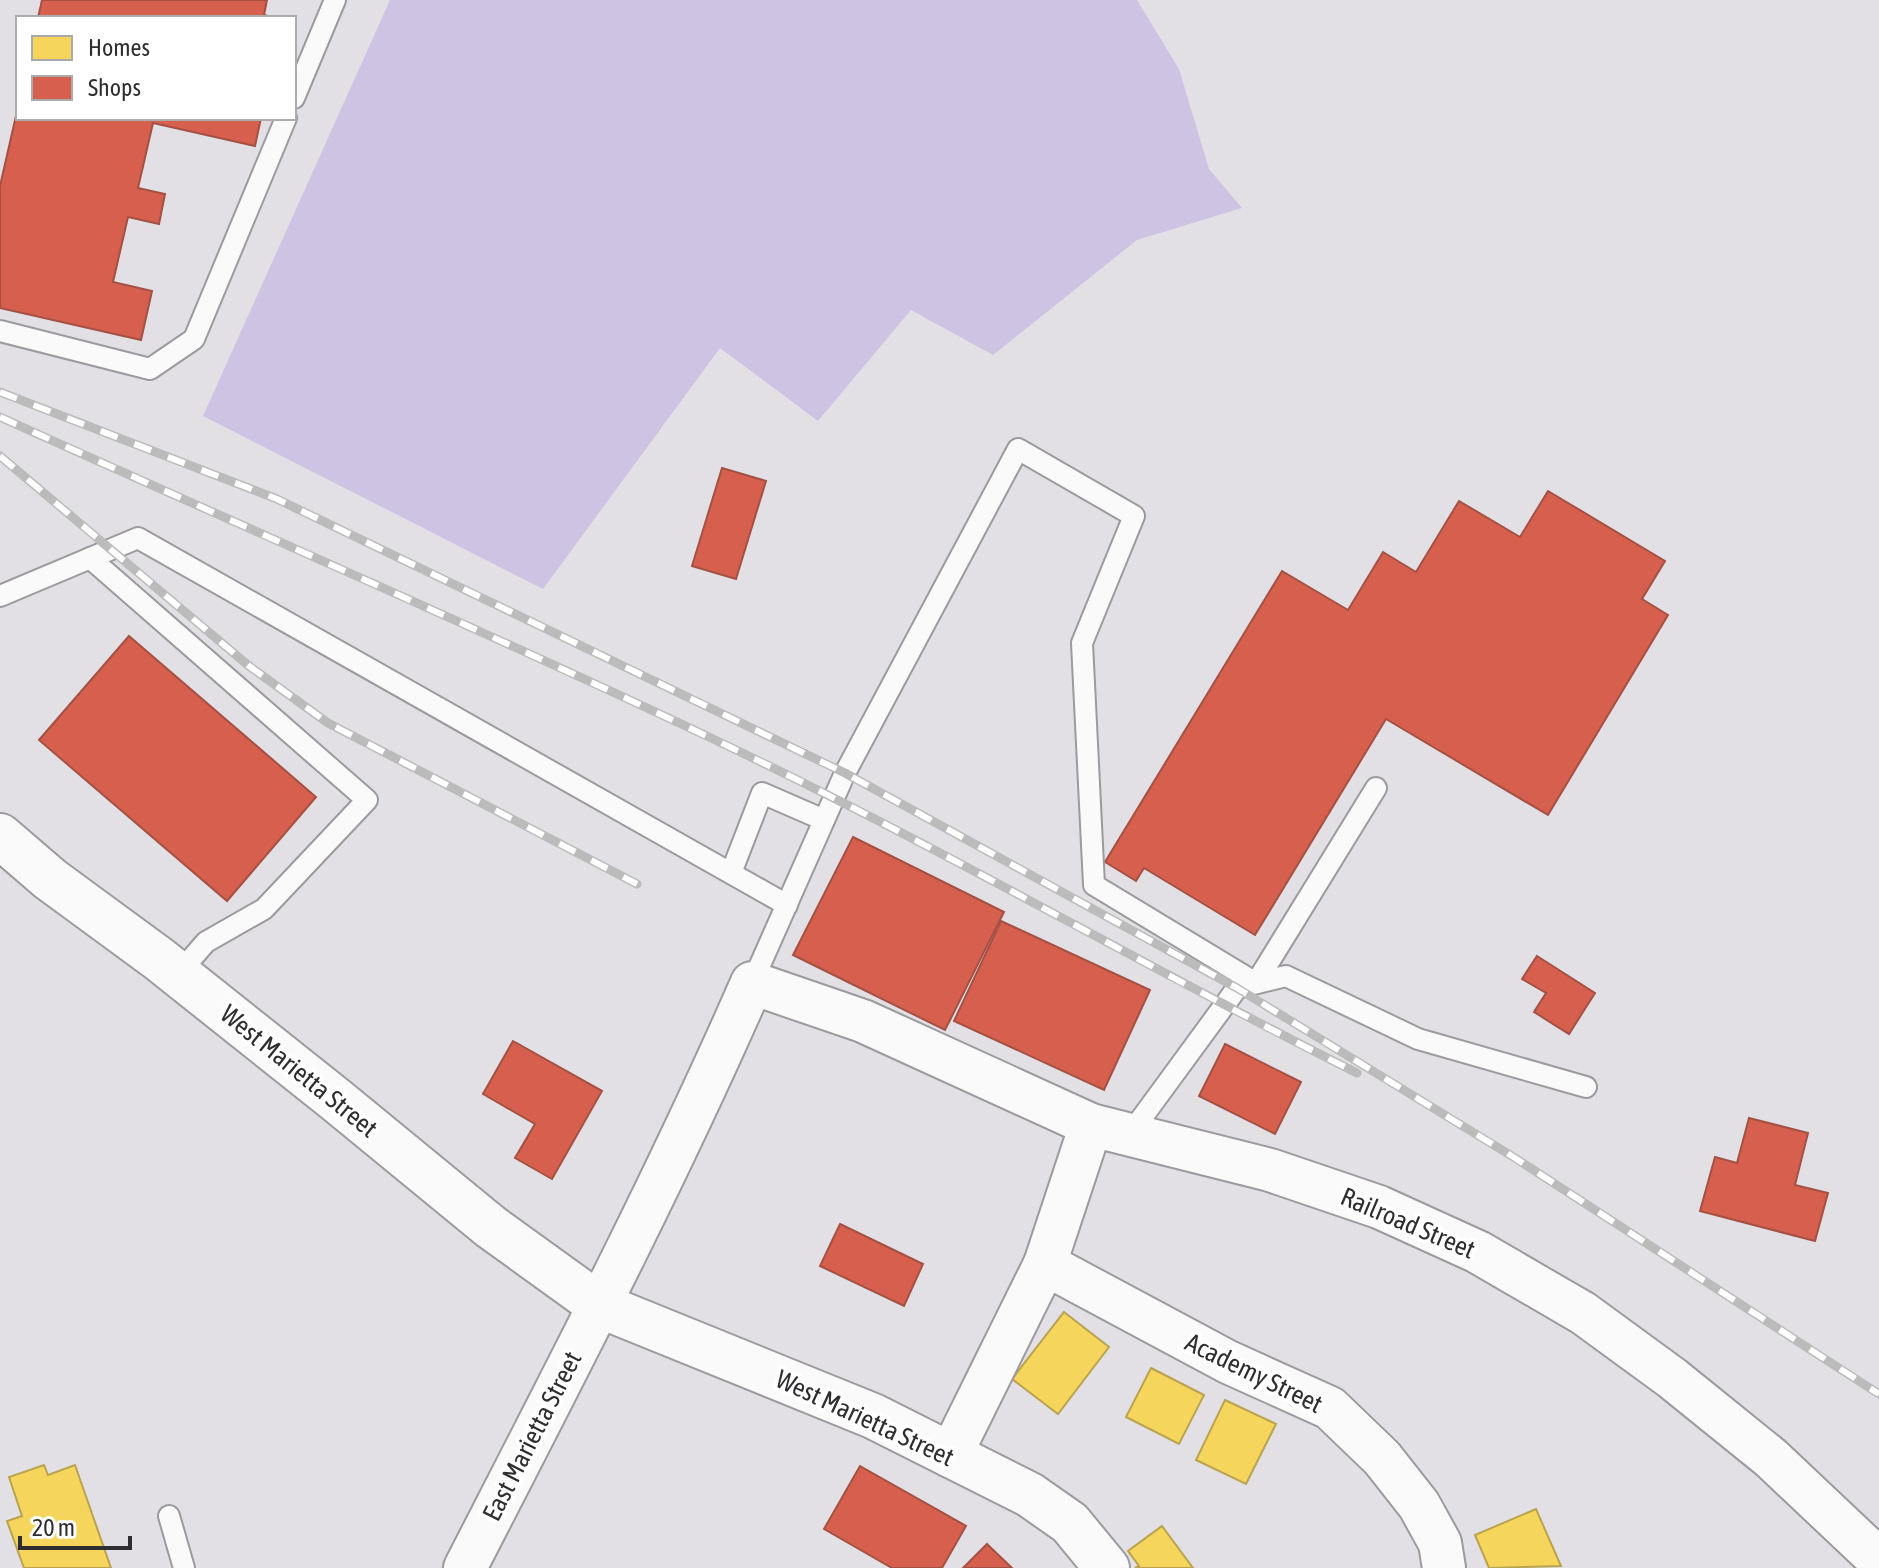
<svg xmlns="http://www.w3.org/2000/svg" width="1879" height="1568" font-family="'Asap Condensed',sans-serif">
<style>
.green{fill:#cfc3e3}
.homes{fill:#f6d55c;stroke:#baa34f;stroke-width:2}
.shops{fill:#d6604d;stroke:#a45144;stroke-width:2}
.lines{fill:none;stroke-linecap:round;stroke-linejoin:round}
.service-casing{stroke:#9c9a9e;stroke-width:24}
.minor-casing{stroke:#9c9a9e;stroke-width:46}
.tertiary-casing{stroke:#9c9a9e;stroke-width:48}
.service{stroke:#fbfafb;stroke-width:20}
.minor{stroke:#fbfafb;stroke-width:42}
.tertiary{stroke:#fbfafb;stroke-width:44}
.rail-casing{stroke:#bbbbbc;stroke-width:9}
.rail{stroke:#fff;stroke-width:6;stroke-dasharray:18;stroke-linecap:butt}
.labels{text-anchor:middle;stroke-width:8;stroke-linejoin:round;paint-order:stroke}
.street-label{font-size:26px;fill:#2e2d30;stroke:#fff}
</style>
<rect width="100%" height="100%" fill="#e2e0e5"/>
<!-- green -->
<polygon class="green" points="390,0 1137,0 1179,69 1209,169 1242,208 1137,240 993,355 911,310 818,421 720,348 543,589 203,416"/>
<!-- homes -->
<g class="homes">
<polygon points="1064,1312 1109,1347 1058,1414 1012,1379"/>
<polygon points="1151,1368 1204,1395 1179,1444 1126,1417"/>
<polygon points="1225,1400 1276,1424 1246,1484 1196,1460"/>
<polygon points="44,1465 48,1475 75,1465 111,1568 24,1568 7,1521 22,1516 9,1477"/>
<polygon points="1536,1509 1561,1566 1489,1568 1475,1535"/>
<polygon points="1162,1526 1193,1568 1135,1568 1139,1566 1128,1551"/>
</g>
<!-- shops -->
<g class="shops">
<polygon points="42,0 267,0 264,15 275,18 38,18"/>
<polygon points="18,107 18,118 261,118 255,146 153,123 138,188 165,194 159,224 128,217 113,282 152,291 141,340 0,308 0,186"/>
<polygon points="722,468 766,481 736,579 692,566"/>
<polygon points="1548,491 1665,561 1642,599 1668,615 1548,815 1386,719 1255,935 1144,868 1136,881 1105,862 1282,571 1348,610 1383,552 1416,572 1459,501 1520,537"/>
<polygon points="129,636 316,797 227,901 39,740"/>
<polygon points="853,837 1004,912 945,1030 793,955"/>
<polygon points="1001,921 1150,990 1104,1090 954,1021"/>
<polygon points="1537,956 1595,993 1569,1034 1534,1012 1546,993 1522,979"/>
<polygon points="513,1041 602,1091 552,1179 515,1158 535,1124 483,1094"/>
<polygon points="1225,1044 1301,1082 1275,1134 1199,1096"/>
<polygon points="1749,1118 1808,1133 1795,1185 1828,1193 1815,1241 1700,1211 1715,1157 1737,1163"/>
<polygon points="840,1224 923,1264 904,1306 820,1266"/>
<polygon points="860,1466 966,1526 942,1568 892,1568 824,1529"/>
<polygon points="987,1544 1012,1568 963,1568"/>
</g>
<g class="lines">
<defs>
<g id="service">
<polyline points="294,98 335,0"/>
<polyline points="0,331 150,369 194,339 286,118"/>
<polyline points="90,558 367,800 264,909 206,942 178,974"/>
<polyline points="0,596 138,538 787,905"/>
<polyline points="731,873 762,793 824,820"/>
<polyline points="752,983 845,773 1018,449 1134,516 1082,643 1094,885 1256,983 1376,788"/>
<polyline points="1130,1134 1237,988 1286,976 1418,1039 1586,1087"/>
<polyline points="169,1516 184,1568"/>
</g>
<g id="minor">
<polyline points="1045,1264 1228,1362 1330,1408 1382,1458 1419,1505 1440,1543 1444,1568"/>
<polyline points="950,1456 1045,1264 1091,1125"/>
<path d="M465,1568C564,1375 665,1182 752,983L863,1021L1091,1125L1270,1170L1379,1207L1478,1252L1583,1313L1672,1378L1771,1458L1879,1560"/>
</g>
<polyline id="tertiary" points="0,836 50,879 159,959 335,1099 491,1227 599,1305 873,1416 1030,1495 1070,1523 1107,1568"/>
</defs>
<!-- service casing -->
<use href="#service" class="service-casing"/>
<!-- minor casing -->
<use href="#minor" class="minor-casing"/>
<!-- tertiary casing -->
<use href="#tertiary" class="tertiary-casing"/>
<!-- service -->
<use href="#service" class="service"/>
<!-- minor -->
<use href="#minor" class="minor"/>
<!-- tertiary -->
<use href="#tertiary" class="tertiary"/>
<defs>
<g id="rail">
<polyline points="0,392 277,499 845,773 1237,988 1515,1158 1879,1394"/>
<path d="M0,417C244,527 490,633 732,748C944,849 1147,968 1357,1073"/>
<polyline points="0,456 249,666 328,723 637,884"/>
</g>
</defs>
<!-- rail casing -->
<use href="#rail" class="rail-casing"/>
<!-- rail -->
<use href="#rail" class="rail"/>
</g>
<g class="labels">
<!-- street labels -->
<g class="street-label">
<text transform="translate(299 1071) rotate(39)" y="9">West Marietta Street</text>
<text transform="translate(1408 1223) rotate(23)" y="9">Railroad Street</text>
<text transform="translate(1254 1373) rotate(26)" y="9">Academy Street</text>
<text transform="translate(865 1418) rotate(25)" y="9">West Marietta Street</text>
<text transform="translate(532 1436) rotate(-63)" y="9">East Marietta Street</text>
</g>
</g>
<!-- legend -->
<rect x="16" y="16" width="280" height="104" fill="#ffffff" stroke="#ababac" stroke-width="2"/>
<rect x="32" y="36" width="40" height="24" fill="#f6d55c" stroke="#ababac" stroke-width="2"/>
<text x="88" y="56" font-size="24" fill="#2e2d30">Homes</text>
<rect x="32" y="76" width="40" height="24" fill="#d6604d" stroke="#ababac" stroke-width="2"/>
<text x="88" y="96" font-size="24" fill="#2e2d30">Shops</text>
<!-- scale -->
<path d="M20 1536v12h110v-12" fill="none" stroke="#2e2d30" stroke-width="4"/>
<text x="32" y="1536" font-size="24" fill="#2e2d30" stroke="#ffffff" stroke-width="6" paint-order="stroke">20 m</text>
</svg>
